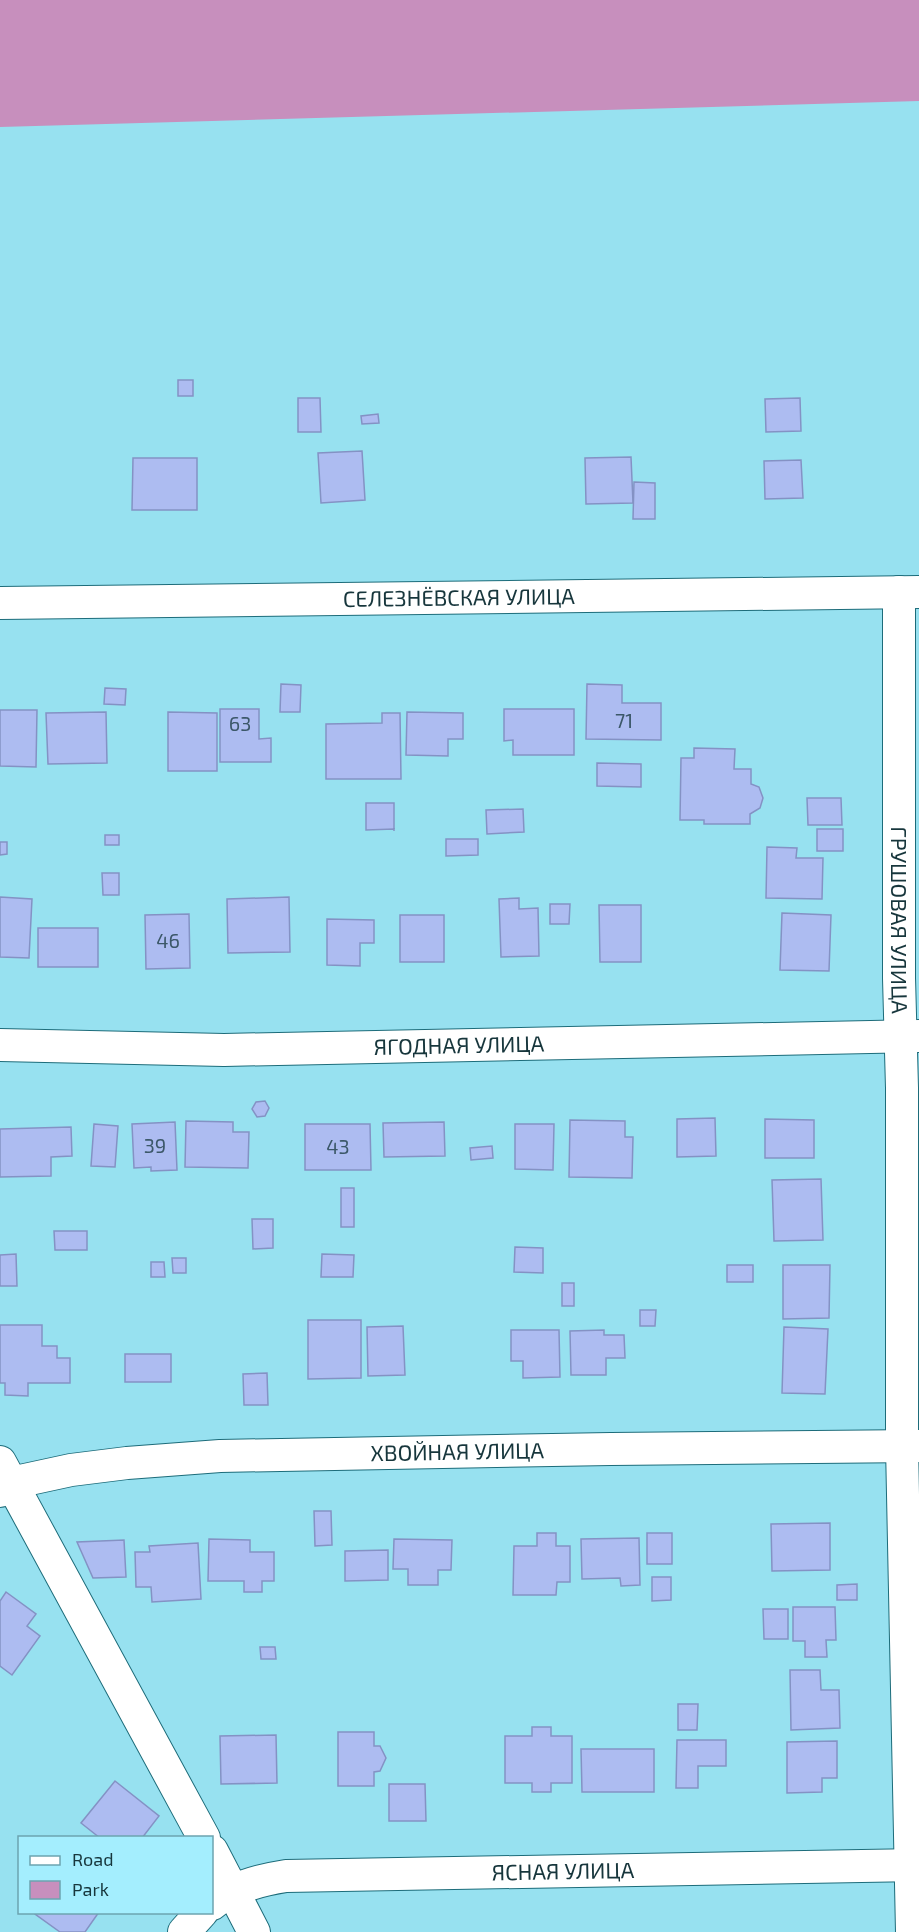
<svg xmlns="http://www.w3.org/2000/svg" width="919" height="1932" font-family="'Exo 2',sans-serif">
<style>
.green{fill:#c78fbd}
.building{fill:#adbcf1;stroke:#8492c4;stroke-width:1.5}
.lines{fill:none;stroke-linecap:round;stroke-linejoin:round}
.minor-casing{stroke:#1d6c7a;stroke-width:34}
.minor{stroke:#fff;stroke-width:32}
.labels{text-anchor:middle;stroke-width:6;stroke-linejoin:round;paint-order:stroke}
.number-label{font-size:20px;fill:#3c5869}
.street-label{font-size:22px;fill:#17363c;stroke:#a4eefe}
</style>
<rect width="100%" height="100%" fill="#97e1f0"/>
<!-- green -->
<polygon class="green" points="0,0 919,0 919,101 0,127"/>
<!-- building -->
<g class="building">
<rect x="178" y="380" width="15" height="16"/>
<polygon points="298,398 320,398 321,432 298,432"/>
<polygon points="800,398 801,431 766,432 765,399"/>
<polygon points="378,414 379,423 362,424 361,416"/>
<polygon points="362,451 365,500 321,503 318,453"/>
<polygon points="631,457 633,503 586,504 585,458"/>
<polygon points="133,458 197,458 197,510 132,510"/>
<polygon points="801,460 803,498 765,499 764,461"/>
<polygon points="634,482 655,483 655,519 633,519"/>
<polygon points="281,684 301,685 300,712 280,712"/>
<polygon points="587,684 622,685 622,703 661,703 661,740 586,739"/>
<polygon points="105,688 126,689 125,705 104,704"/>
<polygon points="220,709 259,709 259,739 271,738 271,762 220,762"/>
<polygon points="504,709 574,709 574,755 513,755 513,740 504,741"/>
<polygon points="0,710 37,710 36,767 0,766"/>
<polygon points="106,712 107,763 48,764 46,713"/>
<polygon points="168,712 217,713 217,771 168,771"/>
<polygon points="407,712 463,713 463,739 448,739 448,756 406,755"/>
<polygon points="382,713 400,713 401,779 326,779 326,724 382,723"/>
<polygon points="694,748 735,749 734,769 751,769 751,784 759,787 763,798 760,808 750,814 750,824 704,824 704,820 680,820 681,758 694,758"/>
<polygon points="597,763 641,764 641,787 597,786"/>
<polygon points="807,798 841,798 842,825 808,825"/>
<polygon points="366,803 394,803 394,831 394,829 366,830"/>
<polygon points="523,809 524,832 487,834 486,810"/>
<rect x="817" y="829" width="26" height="22"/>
<rect x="105" y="835" width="14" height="10"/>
<polygon points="446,839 478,839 478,855 446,856"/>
<polygon points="0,842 7,842 7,854 0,855"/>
<polygon points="767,847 797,848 796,858 823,858 822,899 766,898"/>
<polygon points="102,873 119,873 119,895 103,895"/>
<polygon points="0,897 32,899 29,958 0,957"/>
<polygon points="289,897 290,952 228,953 227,899"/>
<polygon points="519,898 519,909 538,908 539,956 501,957 499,899"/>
<polygon points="550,904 570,904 569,924 550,924"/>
<polygon points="599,905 641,905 641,962 600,962"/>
<polygon points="782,913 831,915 829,971 780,970"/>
<polygon points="189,914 190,968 146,969 145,915"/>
<rect x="400" y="915" width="44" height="47"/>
<polygon points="327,919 374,920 374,943 360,943 360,966 327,965"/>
<rect x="38" y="928" width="60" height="39"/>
<polygon points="265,1101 269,1108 265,1116 257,1117 252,1109 256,1102"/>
<polygon points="715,1118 716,1156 677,1157 677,1119"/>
<polygon points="765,1119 814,1120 814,1158 765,1158"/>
<polygon points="570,1120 625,1121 625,1137 633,1137 632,1178 569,1177"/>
<polygon points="186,1121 233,1122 233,1132 249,1132 248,1168 185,1167"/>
<polygon points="175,1122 177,1170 151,1171 151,1167 134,1168 132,1124"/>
<polygon points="444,1122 445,1156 384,1157 383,1123"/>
<polygon points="94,1124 118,1126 115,1167 91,1166"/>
<polygon points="305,1124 370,1124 371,1170 305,1170"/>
<polygon points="515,1124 554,1124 553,1170 515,1169"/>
<polygon points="71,1127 72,1156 51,1157 51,1176 0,1177 0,1129"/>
<polygon points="492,1146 493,1158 471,1160 470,1148"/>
<polygon points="821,1179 823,1240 774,1241 772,1180"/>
<rect x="341" y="1188" width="13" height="39"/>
<polygon points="252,1219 273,1219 273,1248 253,1249"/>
<polygon points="54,1231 87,1231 87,1250 55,1250"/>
<polygon points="515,1247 543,1248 543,1273 514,1272"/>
<polygon points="16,1254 17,1286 0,1286 0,1255"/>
<polygon points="322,1254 354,1255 353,1277 321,1277"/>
<polygon points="172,1258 186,1258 186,1273 173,1273"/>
<polygon points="151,1262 164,1262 165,1277 151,1277"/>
<rect x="727" y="1265" width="26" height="17"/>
<polygon points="783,1265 830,1265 829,1318 783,1319"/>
<rect x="562" y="1283" width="12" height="23"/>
<polygon points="640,1310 656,1310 655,1326 640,1326"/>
<polygon points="308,1320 361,1320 361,1378 308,1379"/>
<polygon points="0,1325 42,1325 42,1346 57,1346 57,1358 70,1358 70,1383 28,1383 28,1396 5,1395 5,1383 0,1383"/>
<polygon points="403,1326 405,1375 368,1376 367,1327"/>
<polygon points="784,1327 828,1329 825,1394 782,1393"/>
<polygon points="511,1330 559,1330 560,1377 523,1378 523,1361 511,1361"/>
<polygon points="604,1330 604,1335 624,1335 625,1358 606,1358 606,1375 571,1375 570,1331"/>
<rect x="125" y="1354" width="46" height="28"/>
<polygon points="267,1373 268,1405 244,1405 243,1374"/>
<polygon points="314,1511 331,1511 332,1545 315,1546"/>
<polygon points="830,1523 830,1570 772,1571 771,1524"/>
<polygon points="537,1533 556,1533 556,1546 570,1546 570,1582 557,1582 556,1595 513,1595 514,1546 537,1546"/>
<rect x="647" y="1533" width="25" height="31"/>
<polygon points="639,1538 640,1585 621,1586 620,1578 582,1579 581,1539"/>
<polygon points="209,1539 250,1540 250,1552 274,1552 274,1581 262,1581 262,1592 244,1592 244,1581 208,1581"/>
<polygon points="394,1539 452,1540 451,1570 438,1570 438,1585 408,1585 408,1569 393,1569"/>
<polygon points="124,1540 126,1577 93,1578 77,1542"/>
<polygon points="198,1543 201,1599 152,1602 151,1587 136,1587 135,1552 150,1552 149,1546"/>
<polygon points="388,1550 388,1580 345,1581 345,1551"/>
<polygon points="652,1577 671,1577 671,1600 652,1601"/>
<polygon points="857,1584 857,1600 837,1600 837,1585"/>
<polygon points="6,1592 36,1614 27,1626 40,1636 12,1675 0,1666 0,1601"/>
<polygon points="793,1607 835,1607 836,1640 826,1640 827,1657 805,1657 805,1641 793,1641"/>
<polygon points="763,1609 788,1609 788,1639 764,1639"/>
<polygon points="260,1647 275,1647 276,1659 261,1659"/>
<polygon points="790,1670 820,1670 821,1690 839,1690 840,1728 791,1730"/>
<polygon points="678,1704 698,1704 697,1730 678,1730"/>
<polygon points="532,1727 551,1727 551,1736 572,1736 572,1783 551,1783 551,1792 532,1792 532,1783 505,1783 505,1736 532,1736"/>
<polygon points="338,1732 374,1732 374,1746 380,1746 386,1758 380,1771 374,1772 374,1786 338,1786"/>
<polygon points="276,1735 277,1783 221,1784 220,1736"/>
<polygon points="677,1740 726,1740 726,1766 698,1766 698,1788 676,1788"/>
<polygon points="837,1741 837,1778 822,1778 822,1792 787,1793 787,1742"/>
<polygon points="581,1749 654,1749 654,1792 582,1792"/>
<polygon points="115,1781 159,1816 142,1838 100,1838 81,1823"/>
<polygon points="389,1784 425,1784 426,1821 389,1821"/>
<polygon points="35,1912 99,1912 85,1932 60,1932 35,1914"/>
</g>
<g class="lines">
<defs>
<g id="minor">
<path id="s1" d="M899,592V978L902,1088V1446L912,1932"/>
<path id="s2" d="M0,603L919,592"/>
<path id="s3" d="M0,1045L224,1050L919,1036"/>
<polyline points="0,1462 204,1838"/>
<path id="s4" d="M0,1491L11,1483L71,1470L127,1463L220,1456L611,1449L919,1446"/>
<polyline points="212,1851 254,1932"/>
<path id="s5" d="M212,1904C232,1887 260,1880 286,1876L919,1865"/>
<polyline points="184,1932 202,1912"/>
</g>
</defs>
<!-- minor casing -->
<use href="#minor" class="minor-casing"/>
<!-- minor -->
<use href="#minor" class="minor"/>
</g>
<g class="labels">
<!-- number labels -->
<g class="number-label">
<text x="624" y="728">71</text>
<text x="240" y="731">63</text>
<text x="168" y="948">46</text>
<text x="155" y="1153">39</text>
<text x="338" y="1154">43</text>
</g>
<!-- street labels -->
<g class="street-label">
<text dy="8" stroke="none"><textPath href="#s2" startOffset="459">СЕЛЕЗНЁВСКАЯ УЛИЦА</textPath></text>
<text dy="8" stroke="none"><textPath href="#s1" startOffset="328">ГРУШОВАЯ УЛИЦА</textPath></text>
<text dy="8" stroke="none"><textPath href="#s3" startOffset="459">ЯГОДНАЯ УЛИЦА</textPath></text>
<text dy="8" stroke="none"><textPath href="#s4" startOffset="462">ХВОЙНАЯ УЛИЦА</textPath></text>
<text dy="8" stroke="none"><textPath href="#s5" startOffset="357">ЯСНАЯ УЛИЦА</textPath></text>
</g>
</g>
<!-- legend -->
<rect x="18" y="1836" width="195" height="78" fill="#a4eefe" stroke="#6ca4b0" stroke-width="1.5"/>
<rect x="30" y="1856" width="30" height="9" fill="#ffffff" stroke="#6ca4b0" stroke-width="1.5"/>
<text x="72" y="1866" font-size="18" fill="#17363c">Road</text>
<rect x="30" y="1881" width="30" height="18" fill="#c78fbd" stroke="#6ca4b0" stroke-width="1.5"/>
<text x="72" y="1896" font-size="18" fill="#17363c">Park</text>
</svg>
